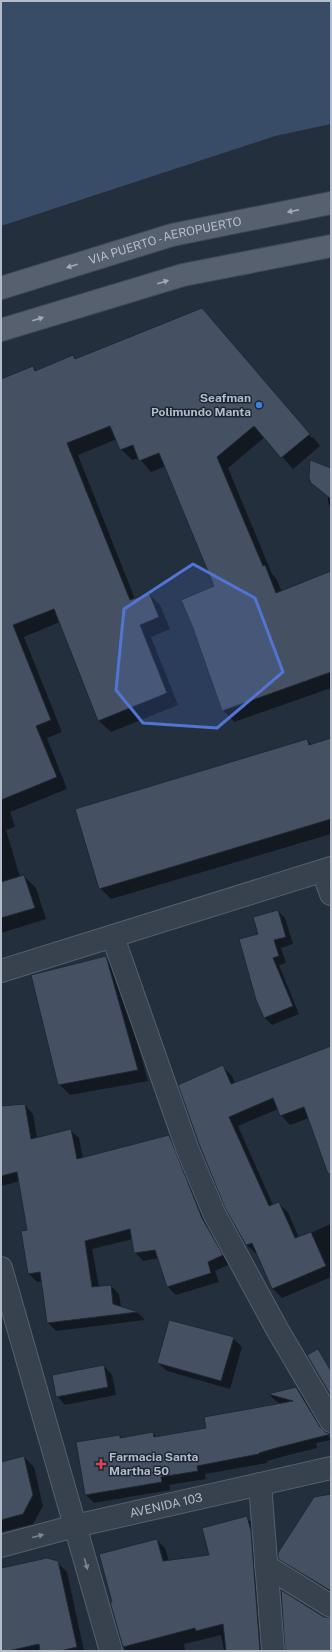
<svg xmlns="http://www.w3.org/2000/svg" width="332" height="1652" font-family="'Public Sans',sans-serif">
<style>
.water{fill:#394c67}
.shadow{fill:#0007}
.building{fill:#455162;stroke:#1f2835}
.lines{fill:none;stroke-linecap:round;stroke-linejoin:round}
.minor-casing{stroke:#565f6c;stroke-width:24}
.primary-casing{stroke:#414a57;stroke-width:24}
.minor{stroke:#38414e;stroke-width:22}
.primary{stroke:#56606e;stroke-width:22}
.oneway{fill:#a1aab7}
.oneway2{fill:#7c8592}
.marked{fill:#5274d3;fill-opacity:0.2;stroke:#5274d3;stroke-width:3;stroke-linejoin:round}
.shop-dot{fill:#3f7fe0;stroke:#1d2633;stroke-width:1.5}
.health-dot{fill:#e0444e;stroke:#1d2633;stroke-width:1.5}
.labels{text-anchor:middle;stroke-width:3;stroke-linejoin:round;paint-order:stroke}
.street-label{font-size:12px;fill:#b4bcc9;stroke:#1d2633}
.poi-label{font-size:12px;font-weight:bold;fill:#b4bcc9;stroke:#1d2633;text-anchor:end}
</style>
<rect width="100%" height="100%" fill="#242f3e"/>
<!-- water -->
<polygon class="water" points="1,1 331,1 331,124 275,136 1,226"/>
<!-- shadow -->
<g class="shadow">
<polygon points="202,309 312,438 313,437 320,446 293,469 265,437 228,468 272,574 276,578 282,592 331,572 331,688 234,722 223,710 216,587 166,466 151,472 139,458 132,460 121,449 117,439 78,455 135,599 149,594 160,605 170,629 151,637 178,705 111,732 99,721 60,622 24,637 62,732 47,738 67,789 10,812 15,827 6,830 20,877 24,876 36,888 46,919 1,933 1,380 33,367 37,371 73,356 76,359"/>
<polygon points="331,472 331,508 328,502 328,496"/>
<polygon points="331,739 331,834 111,899 100,888 307,740 312,745"/>
<polygon points="278,911 285,918 293,944 281,948 286,963 279,965 299,1014 272,1025 265,1018 259,934"/>
<polygon points="105,958 116,968 148,1081 70,1095 59,1084"/>
<polygon points="331,1047 331,1153 309,1118 290,1125 281,1115 278,1109 238,1126 273,1205 278,1203 288,1212 299,1238 331,1224 331,1277 282,1298 273,1289 257,1253 256,1254 247,1245 226,1207 223,1067 232,1076 235,1083"/>
<polygon points="25,1105 33,1114 37,1138 70,1130 79,1138 83,1159 169,1136 177,1144 230,1264 215,1271 219,1282 176,1295 168,1287 159,1258 143,1261 135,1252 133,1239 92,1249 99,1287 111,1286 119,1294 121,1307 138,1313 145,1320 56,1331 48,1323 43,1281 37,1282 29,1274 28,1231 20,1181 1,1186 1,1107"/>
<polygon points="233,1338 242,1347 230,1389 167,1371 158,1363"/>
<polygon points="104,1366 112,1375 116,1395 65,1405 57,1396"/>
<polygon points="296,1388 305,1396 331,1440 316,1443 317,1448 285,1456 267,1461 267,1463 205,1474 206,1479 169,1485 170,1490 94,1503 86,1495 77,1443 120,1436 122,1438 153,1433 158,1438 207,1429 283,1404 277,1402 269,1394"/>
<polygon points="24,1457 34,1467 43,1506 33,1524 1,1532 1,1463"/>
<polygon points="331,1495 331,1594 288,1567 279,1558"/>
<polygon points="247,1518 255,1526 268,1651 224,1651 221,1635 184,1644 185,1651 125,1651 111,1603 113,1602 157,1540 165,1548 169,1561 211,1556"/>
<polygon points="57,1562 67,1572 84,1651 1,1651 1,1569"/>
</g>
<!-- building -->
<g class="building">
<polygon points="202,308 310,434 281,458 254,426 217,457 263,566 265,565 276,593 331,571 331,672 222,711 193,628 181,600 214,586 159,453 139,461 133,445 120,450 110,426 67,443 130,600 149,593 159,617 140,625 167,693 98,721 54,609 13,625 51,720 36,726 57,777 1,800 1,379 33,366 35,371 73,355 75,359"/>
<polygon points="310,460 331,468 331,499 311,483 309,478"/>
<polygon points="331,738 331,819 99,889 75,809 307,739 309,745"/>
<polygon points="24,875 35,908 1,918 1,882"/>
<polygon points="278,910 286,937 274,940 279,956 273,958 293,1006 264,1018 256,1000 239,939 258,934 253,917"/>
<polygon points="106,956 138,1070 58,1085 31,975"/>
<polygon points="331,1046 331,1173 328,1174 304,1107 280,1116 273,1098 229,1117 269,1206 279,1202 295,1238 311,1232 326,1266 272,1289 252,1243 246,1245 225,1208 199,1144 178,1085 223,1065 231,1084"/>
<polygon points="25,1104 31,1139 71,1129 77,1159 169,1135 202,1218 223,1255 208,1262 211,1273 167,1287 155,1250 134,1253 130,1229 85,1241 92,1287 111,1285 113,1304 138,1312 47,1323 40,1272 28,1274 21,1231 27,1230 17,1172 1,1176 1,1106"/>
<polygon points="169,1320 234,1337 221,1381 157,1363"/>
<polygon points="318,1349 331,1371 331,1396 307,1355"/>
<polygon points="104,1365 108,1387 56,1397 52,1375"/>
<polygon points="296,1387 320,1427 325,1432 331,1434 276,1448 259,1453 259,1454 197,1466 198,1471 161,1477 162,1482 85,1495 76,1442 120,1435 120,1438 153,1432 154,1437 206,1428 204,1417 293,1401 268,1394"/>
<polygon points="24,1456 33,1495 23,1514 1,1520 1,1462"/>
<polygon points="331,1494 331,1591 278,1559 278,1553 314,1497"/>
<polygon points="247,1516 251,1531 260,1651 226,1651 223,1624 196,1631 195,1628 123,1647 110,1602 112,1602 99,1554 157,1539 163,1561 209,1555 202,1528"/>
<polygon points="47,1558 58,1561 77,1647 60,1651 40,1651 39,1644 8,1651 1,1651 1,1568"/>
<polygon points="281,1590 324,1617 331,1618 331,1651 285,1651"/>
</g>
<g class="lines">
<defs>
<g id="minor">
<polyline points="323,871 331,894"/>
<polyline points="113,937 187,1148 214,1213 277,1329 331,1421"/>
<polyline points="1,971 331,868"/>
<polyline points="1,1268 111,1651"/>
<polyline points="260,1484 273,1651"/>
<path id="s1" d="M1,1546L75,1526L331,1468"/>
<polyline points="266,1566 331,1606"/>
</g>
<g id="primary">
<path id="s2" d="M1,288L172,235L331,203"/>
<polyline points="1,330 183,275 331,246"/>
</g>
</defs>
<!-- minor casing -->
<use href="#minor" class="minor-casing"/>
<!-- primary casing -->
<use href="#primary" class="primary-casing"/>
<!-- minor -->
<use href="#minor" class="minor"/>
<!-- primary -->
<use href="#primary" class="primary"/>
</g>
<!-- one-way arrows -->
<defs><path id="oneway-solid" d="M-6-.8H1V-3.2L6.5 0L1 3.2V.8H-6Z"/></defs>
<g class="oneway">
<use href="#oneway-solid" transform="translate(293 211) rotate(169)"/>
<use href="#oneway-solid" transform="translate(72 266) rotate(163)"/>
<use href="#oneway-solid" transform="translate(163 282) rotate(-17)"/>
<use href="#oneway-solid" transform="translate(38 319) rotate(-17)"/>
</g>
<g class="oneway2">
<use href="#oneway-solid" transform="translate(38 1536) rotate(-15)"/>
<use href="#oneway-solid" transform="translate(86 1564) rotate(74)"/>
</g>
<!-- marked area -->
<path class="marked" d="M193,564L255,598L283,672L217,728L143,723L116,690L124,609Z"/>
<!-- markers -->
<circle class="shop-dot" cx="259" cy="405" r="4"/>
<path class="health-dot" d="M99 1458h4v4h4v4h-4v4h-4v-4h-4v-4h4z"/>
<g class="labels">
<!-- street labels -->
<g class="street-label">
<text dy="4" stroke="none"><textPath href="#s2" startOffset="171">VIA PUERTO - AEROPUERTO</textPath></text>
<text dy="4" stroke="none"><textPath href="#s1" startOffset="170">AVENIDA 103</textPath></text>
</g>
<!-- poi labels -->
<g class="poi-label">
<text x="251" y="402">Seafman<tspan x="251" dy="14">Polimundo Manta</tspan></text>
<text x="109" y="1461" text-anchor="start">Farmacia Santa<tspan x="109" dy="14">Martha 50</tspan></text>
</g>
</g>
<!-- border -->
<rect width="332" height="1652" fill="none" stroke="#b4bcc9" stroke-width="4"/>
</svg>
